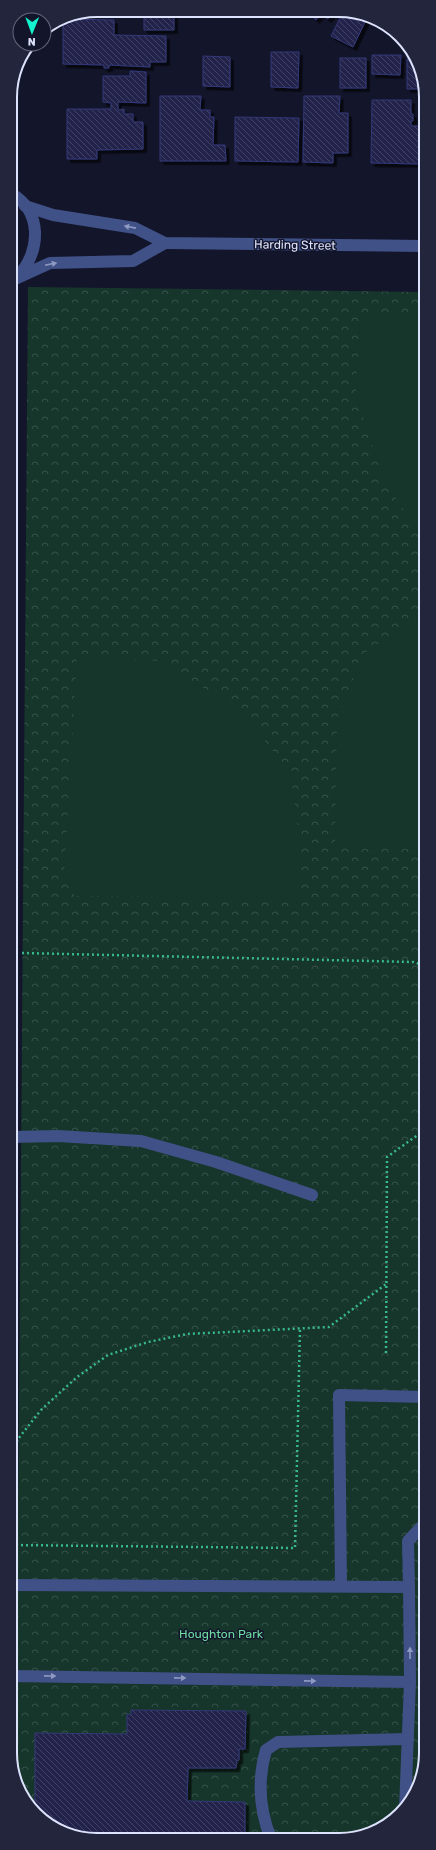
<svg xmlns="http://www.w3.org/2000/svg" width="436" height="1850" font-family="Rubik,sans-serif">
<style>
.forest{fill:url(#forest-crowns)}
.garden{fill:#16352b}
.building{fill:url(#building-back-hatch);stroke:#333876;filter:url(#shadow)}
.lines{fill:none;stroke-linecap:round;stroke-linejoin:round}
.path{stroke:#37b88e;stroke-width:2.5;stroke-dasharray:2 3;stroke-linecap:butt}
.minor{stroke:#405187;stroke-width:12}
.oneway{fill:#8f9ac2}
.labels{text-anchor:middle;stroke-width:3;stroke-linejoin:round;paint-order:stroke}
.street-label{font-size:12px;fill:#dee3fd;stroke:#13152b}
.park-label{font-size:12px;fill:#6cdca1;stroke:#13152b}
.rim{fill:none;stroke:#dee3fd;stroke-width:2}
</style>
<defs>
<pattern id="forest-crowns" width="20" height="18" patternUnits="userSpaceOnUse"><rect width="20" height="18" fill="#16352b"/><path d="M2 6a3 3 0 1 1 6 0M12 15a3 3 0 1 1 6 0" fill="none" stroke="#37524b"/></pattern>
<pattern id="building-back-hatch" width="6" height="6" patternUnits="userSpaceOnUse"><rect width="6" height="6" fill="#20234b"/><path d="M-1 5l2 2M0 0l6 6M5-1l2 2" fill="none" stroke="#404366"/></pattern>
<filter id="shadow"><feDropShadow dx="3.5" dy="3.5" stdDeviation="0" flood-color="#0009"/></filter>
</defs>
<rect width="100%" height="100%" fill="#13152b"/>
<!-- forest -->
<polygon class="forest" points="28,287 425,292 426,1758 404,1810 382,1828 350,1839 80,1838 35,1814 16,1774"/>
<!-- garden -->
<g class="garden">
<polygon points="360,314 425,316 425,537 419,533 384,480 356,396"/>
<polygon points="425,613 425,849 335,848 337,720 363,654"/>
<polygon points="77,658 161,661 240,711 290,772 300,843 299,898 75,896 64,878"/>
</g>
<!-- building -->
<g class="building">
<polygon points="144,10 174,11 174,30 144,30"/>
<polygon points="306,11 334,12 328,19 321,14 316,20"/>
<polygon points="343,12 349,12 366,20 353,47 331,36"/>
<polygon points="63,19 114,20 114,35 166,36 166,62 150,62 150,67 109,65 109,68 104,68 104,65 63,64"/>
<polygon points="271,52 299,52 298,88 271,87"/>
<polygon points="372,55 401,55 400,75 372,74"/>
<polygon points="203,56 230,57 230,87 203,86"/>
<rect x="340" y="58" width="26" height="30"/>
<polygon points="407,59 413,59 425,89 407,89"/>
<polygon points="130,71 146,72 146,103 118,102 118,110 124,109 124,114 133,114 133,122 143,122 143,149 97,150 97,159 67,159 67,109 111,109 111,103 103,102 103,76 130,76"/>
<polygon points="160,96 201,96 200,110 210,110 210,117 214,117 213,145 225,145 226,161 160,161"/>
<polygon points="304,96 340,96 339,113 348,113 348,153 333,153 333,163 303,162"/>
<polygon points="372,100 411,100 411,114 413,114 413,121 411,121 411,126 420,126 420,164 371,163"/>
<polygon points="235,117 299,118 298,162 235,161"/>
<polygon points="131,1710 246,1711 245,1749 239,1749 239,1760 237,1761 236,1768 188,1768 187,1801 245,1802 245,1835 239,1835 239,1839 80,1838 35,1814 35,1733 127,1734 127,1714 131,1715"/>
</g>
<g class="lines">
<!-- path -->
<g class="path">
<polyline points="22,953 413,962 426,966"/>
<polyline points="386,1353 387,1157 426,1129"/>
<polyline points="11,1456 18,1439 41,1410 77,1377 108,1355 148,1342 187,1334 329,1327 386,1284"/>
<polyline points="11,1545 295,1548 300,1328"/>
</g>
<!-- minor -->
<g class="minor">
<path d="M10,193C43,210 41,252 18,276"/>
<polyline points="25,206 53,215 135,228 165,243 425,246"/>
<polyline points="15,279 50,263 133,261 165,243"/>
<polyline points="11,1137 58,1136 141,1141 216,1162 312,1195"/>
<polyline points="11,1585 409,1587 410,1682 11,1676"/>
<polyline points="341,1586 339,1395 426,1397"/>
<polyline points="409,1587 408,1541 426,1522"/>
<polyline points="405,1809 410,1682"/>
<path d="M271,1839C259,1809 257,1781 266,1750L278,1742L408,1739"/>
</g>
</g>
<!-- one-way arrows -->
<defs><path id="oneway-solid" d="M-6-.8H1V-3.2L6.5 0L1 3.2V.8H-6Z"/></defs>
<g class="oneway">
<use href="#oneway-solid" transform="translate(130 227) rotate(-169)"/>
<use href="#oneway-solid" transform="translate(51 264) rotate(-12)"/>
<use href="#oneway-solid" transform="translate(410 1653) rotate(-90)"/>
<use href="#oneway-solid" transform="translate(50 1676) rotate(1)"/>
<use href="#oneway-solid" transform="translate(180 1678) rotate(1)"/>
<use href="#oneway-solid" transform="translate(310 1681) rotate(1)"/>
</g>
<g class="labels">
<!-- street labels -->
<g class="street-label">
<text transform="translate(295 245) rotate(1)" y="4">Harding Street</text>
</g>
<!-- park labels -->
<g class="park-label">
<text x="221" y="1638">Houghton Park</text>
</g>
</g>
<!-- crop -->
<path d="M0 0H436V1850H0ZM97 17H339A80 80 0 0 1 419 97V1753A80 80 0 0 1 339 1833H97A80 80 0 0 1 17 1753V97A80 80 0 0 1 97 17Z" fill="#23253c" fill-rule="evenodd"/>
<path class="rim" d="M97 17H339A80 80 0 0 1 419 97V1753A80 80 0 0 1 339 1833H97A80 80 0 0 1 17 1753V97A80 80 0 0 1 97 17Z"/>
<!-- north arrow -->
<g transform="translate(32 32) rotate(181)"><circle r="19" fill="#13152b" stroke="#64677f"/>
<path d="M0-3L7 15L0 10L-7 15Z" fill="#14f3cd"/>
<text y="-6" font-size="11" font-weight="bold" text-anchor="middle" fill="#dee3fd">N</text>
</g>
</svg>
